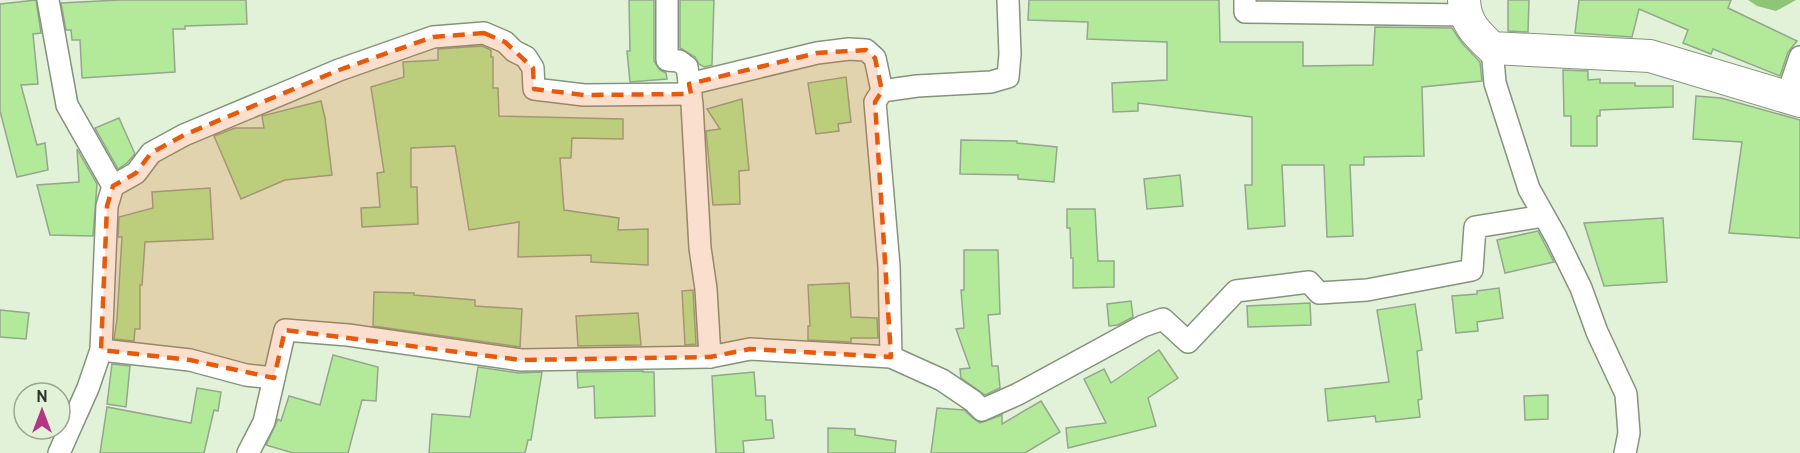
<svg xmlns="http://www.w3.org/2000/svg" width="1800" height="453" font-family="Overpass,sans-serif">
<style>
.water{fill:#8fc676}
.building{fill:#b2ea99;stroke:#95a68e;stroke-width:1.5}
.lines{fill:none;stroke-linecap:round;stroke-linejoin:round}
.street-casing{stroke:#84947d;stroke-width:24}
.secondary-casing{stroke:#84947d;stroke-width:34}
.street{stroke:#fff;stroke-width:21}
.secondary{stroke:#fff;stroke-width:32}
.marked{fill:#e8590c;fill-opacity:0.2;stroke:#e8590c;stroke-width:4.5;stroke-dasharray:12 8;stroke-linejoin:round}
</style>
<rect width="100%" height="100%" fill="#e1f2d9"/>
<!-- water -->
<polygon class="water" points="1748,0 1796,0 1776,11 1757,6"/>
<!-- building -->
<g class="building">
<polygon points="36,0 41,33 33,34 38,84 21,85 37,145 45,143 48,170 17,177 0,111 0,4"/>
<polygon points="119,0 246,0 247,24 185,26 185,29 173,29 175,72 82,78 80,40 72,40 71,30 66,30 61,3"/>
<polygon points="629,0 654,0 654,61 660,70 666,73 667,79 630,82 627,51 630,51"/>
<polygon points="680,0 714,0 712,65 704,67 699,64 695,57 680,48"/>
<polygon points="1029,0 1219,0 1220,42 1303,42 1303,66 1373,65 1375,27 1452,28 1462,43 1480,62 1482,81 1422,87 1424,156 1364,157 1364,165 1350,165 1353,236 1327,237 1324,165 1282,165 1285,226 1248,229 1245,185 1252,185 1252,117 1138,103 1138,111 1113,112 1112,83 1167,80 1167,42 1087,39 1088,22 1028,20"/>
<polygon points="1508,0 1529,0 1528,32 1508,31"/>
<polygon points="1579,0 1731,0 1728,8 1797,41 1788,52 1780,76 1713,49 1711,54 1683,43 1688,30 1639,9 1632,37 1575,33"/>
<polygon points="482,46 491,50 491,57 493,57 493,88 498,88 499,116 623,119 623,139 572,138 571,158 560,158 564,210 619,218 618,230 648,229 648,265 591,262 591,255 518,257 519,222 469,230 455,146 411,148 411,187 417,187 418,224 362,227 361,208 380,207 377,173 384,172 371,87 404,77 403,62 438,60 438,49"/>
<polygon points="1563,70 1588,71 1588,80 1600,79 1600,83 1635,83 1635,86 1673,86 1673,107 1600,110 1600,116 1597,116 1597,146 1571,146 1571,116 1564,116"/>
<polygon points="846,77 851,122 838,124 839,131 816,134 808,83"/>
<polygon points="1696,96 1721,98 1800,120 1800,238 1729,233 1742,142 1693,139"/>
<polygon points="742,99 749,170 739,171 740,204 713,205 706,131 720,129 707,109"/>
<polygon points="321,101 325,118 332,175 285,180 241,199 214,136 235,128 264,128 262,116"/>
<polygon points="119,118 135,154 127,163 118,169 95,128"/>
<polygon points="961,140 1017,141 1017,143 1057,147 1054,182 1018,179 1018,175 960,174"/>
<polygon points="77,149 97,184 93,236 50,235 37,185 79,182"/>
<polygon points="1180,175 1183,206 1147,209 1144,179"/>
<polygon points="210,188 213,239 145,242 142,285 140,285 140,329 135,329 134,341 114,339 117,319 122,237 118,237 119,217 153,208 152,192"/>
<polygon points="1067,209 1095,209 1098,261 1114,261 1114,287 1073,288 1073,258 1071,258 1070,228 1067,228"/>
<polygon points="1663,218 1667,282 1604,286 1584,223"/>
<polygon points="1538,231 1554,262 1505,273 1497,240"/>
<polygon points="964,250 998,250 1000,314 988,315 992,366 998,366 1000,388 985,395 961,378 960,369 970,368 956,329 964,328 961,290 964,290"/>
<polygon points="849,283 851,317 877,318 878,338 851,338 851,342 808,340 808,326 810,326 808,285"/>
<polygon points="1499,288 1503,318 1477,322 1478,331 1456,333 1452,296 1477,294 1477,291"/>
<polygon points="693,290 696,344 685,345 682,291"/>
<polygon points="374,292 414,293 414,295 475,300 475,306 522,309 520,347 373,326"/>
<polygon points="1131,301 1133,317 1118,325 1109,326 1107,304"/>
<polygon points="1310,303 1311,325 1248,327 1247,306"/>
<polygon points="1415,304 1422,350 1417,351 1422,399 1418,400 1420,417 1376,422 1375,416 1328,421 1325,389 1389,382 1377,310"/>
<polygon points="0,310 29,313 26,339 0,337"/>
<polygon points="638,313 641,345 578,346 576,316"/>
<polygon points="1159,350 1178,378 1148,398 1156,426 1068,448 1066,428 1106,423 1084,379 1104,369 1111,383"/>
<polygon points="333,355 378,367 376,401 362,400 348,453 293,453 266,445 278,419 281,421 289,396 320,405"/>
<polygon points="112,364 130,366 126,407 107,404"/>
<polygon points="478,367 519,373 542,372 531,440 528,440 525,453 429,453 432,414 470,417"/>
<polygon points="643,371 643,372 654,372 655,416 595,418 594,386 578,388 577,372"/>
<polygon points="754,372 756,396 765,396 766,420 772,420 774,438 743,441 744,453 716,453 712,376"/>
<polygon points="197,388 221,392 218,411 214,410 204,453 100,453 107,407 191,423"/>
<polygon points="1548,395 1548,419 1525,420 1524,396"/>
<polygon points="1041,401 1060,432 1025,453 931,453 937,408 964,410 974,419 980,423 1002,415 1002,424"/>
<polygon points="828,428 855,429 855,435 896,441 895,453 828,453"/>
</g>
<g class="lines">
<defs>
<g id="street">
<polyline points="48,0 67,105 113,186"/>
<polyline points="667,0 667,60 679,61 687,67 692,104 700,248 706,289 710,357"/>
<polyline points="1245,0 1245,12 1464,15"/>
<polyline points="1492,48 1495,83 1529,189 1556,237 1581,288 1597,332 1626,394 1629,433 1625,453"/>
<polyline points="689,84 817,53 849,49 866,50 875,58 882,91"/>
<polyline points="1787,96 1800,57"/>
<polyline points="101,350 190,360 246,375 274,378 285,330 348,335 521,360 710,357 750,349 891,357 942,380 973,401 982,410 1018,394 1143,326 1163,319 1188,342 1236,291 1309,282 1319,293 1367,290 1472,270 1475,227 1544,216"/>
<polyline points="891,357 889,266 875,102 882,91 917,86 991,82 1008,77 1010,54 1008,0"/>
<polyline points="59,453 88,388 101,350 107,206 113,186 136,173 151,153 184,135 339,70 433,37 484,33 505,42 514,51 526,57 533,68 534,89 584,95 691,94"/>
<polyline points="248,453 264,422 274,378"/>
</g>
<path id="secondary" d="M1464,0C1465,23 1476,33 1492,48L1650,56L1800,101"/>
</defs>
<!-- street casing -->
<use href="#street" class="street-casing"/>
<!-- secondary casing -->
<use href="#secondary" class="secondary-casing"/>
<!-- street -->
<use href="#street" class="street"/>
<!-- secondary -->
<use href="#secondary" class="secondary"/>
</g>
<!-- marked area -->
<path class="marked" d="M484,33L505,42L533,68L534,89L584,95L691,94L689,84L817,53L866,50L875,58L882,91L875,102L891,357L750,349L710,357L521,360L285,330L274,378L190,360L101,350L107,206L113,186L136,173L151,153L184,135L339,70L433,37Z"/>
<!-- north arrow -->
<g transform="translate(42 411)"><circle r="28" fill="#e1f2d9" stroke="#99a693" stroke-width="1.5"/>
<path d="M0-4.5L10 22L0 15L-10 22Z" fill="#b33584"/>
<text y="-9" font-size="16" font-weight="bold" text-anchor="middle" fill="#2c3329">N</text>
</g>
</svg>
